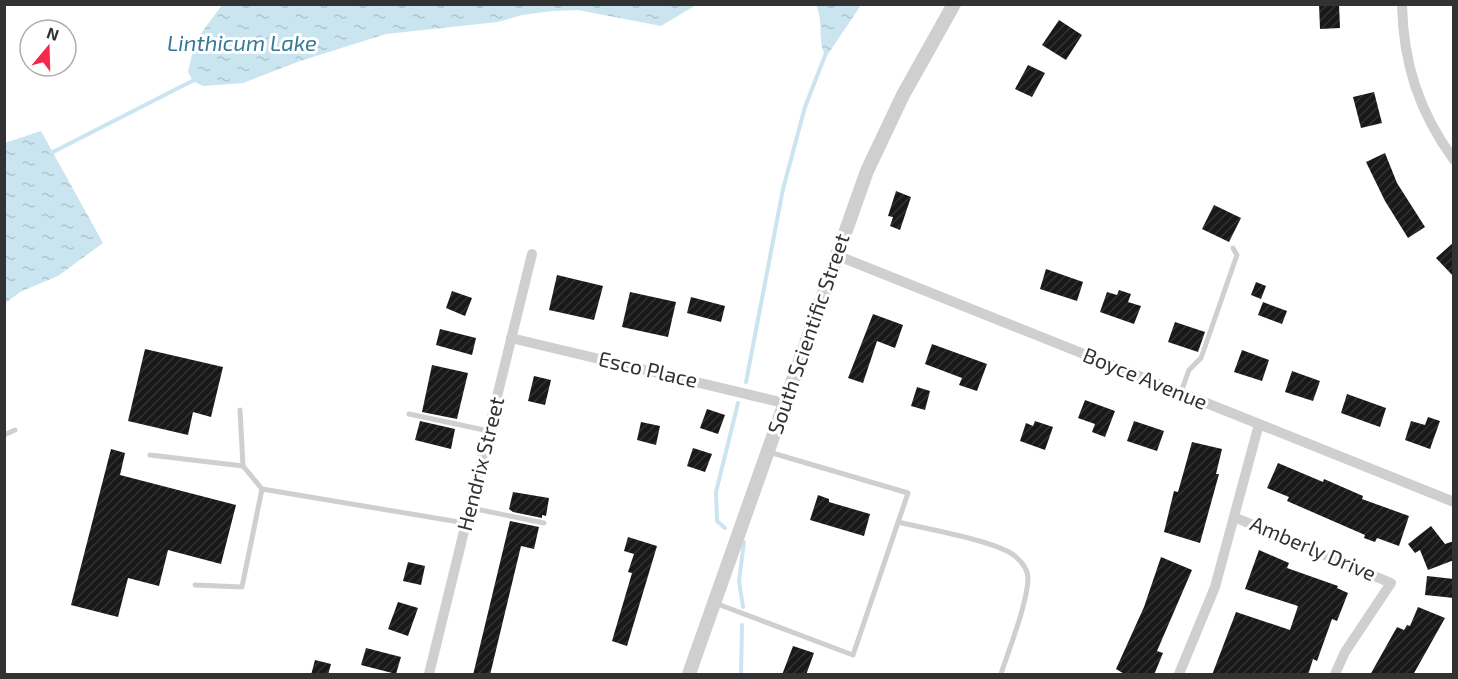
<svg xmlns="http://www.w3.org/2000/svg" width="1458" height="679" font-family="'Exo 2',sans-serif">
<style>
.water{fill:url(#water-ripples)}
.lines{fill:none;stroke-linecap:round;stroke-linejoin:round}
.stream{stroke:#cae5f0;stroke-width:4}
.building{fill:url(#building-hatch)}
.service{stroke:#cfcfcf;stroke-width:5}
.minor{stroke:#cfcfcf;stroke-width:10}
.tertiary{stroke:#cfcfcf;stroke-width:14}
.labels{text-anchor:middle;stroke-width:6;stroke-linejoin:round;paint-order:stroke}
.street-label{font-size:21px;fill:#323232;stroke:#fff}
.water-label{font-size:22px;font-style:italic;fill:#347a96;stroke:#fff}
</style>
<defs>
<pattern id="water-ripples" width="26" height="14" patternUnits="userSpaceOnUse" patternTransform="scale(1.5)"><rect width="26" height="14" fill="#cae5f0"/><path d="M2 4q2-2 4 0t4 0M15 11q2-2 4 0t4 0" fill="none" stroke="#aec5ce"/></pattern>
<pattern id="building-hatch" width="6" height="6" patternUnits="userSpaceOnUse" patternTransform="scale(1.5)"><rect width="6" height="6" fill="#191919"/><path d="M-1 1l2-2M0 6l6-6M5 7l2-2" fill="none" stroke="#323232"/></pattern>
</defs>
<rect width="100%" height="100%" fill="#fff"/>
<!-- water -->
<g class="water">
<polygon points="222,5 222,4 696,5 661,26 578,10 552,11 522,15 498,22 386,34 300,61 243,83 203,86 193,81 188,72 193,51 202,32"/>
<path d="M816,5H861L826,57C817,42 824,21 816,5Z"/>
<polygon points="41,131 103,243 58,276 22,291 5,303 5,143"/>
</g>
<g class="lines">
<!-- stream -->
<g class="stream">
<polyline points="51,153 196,79"/>
<polyline points="746,382 783,189 805,107 826,53"/>
<polyline points="725,528 717,521 716,492 738,403"/>
<polyline points="743,607 739,581 744,542"/>
<polyline points="741,674 742,625"/>
</g>
</g>
<!-- building -->
<g class="building">
<polygon points="1319,4 1339,4 1340,28 1320,29"/>
<polygon points="1059,20 1082,35 1066,60 1042,45"/>
<polygon points="1028,65 1045,73 1032,97 1015,89"/>
<polygon points="1374,92 1382,123 1361,128 1353,97"/>
<polygon points="1385,153 1397,183 1425,227 1408,238 1385,201 1366,162"/>
<polygon points="896,191 911,197 900,230 890,226 893,217 888,216"/>
<polygon points="1214,205 1241,218 1229,242 1202,229"/>
<polygon points="1454,242 1454,277 1436,258"/>
<polygon points="1046,269 1083,282 1077,301 1040,289"/>
<polygon points="557,275 603,286 594,320 549,310"/>
<polygon points="1256,282 1266,286 1261,299 1251,295"/>
<polygon points="1119,290 1131,294 1128,302 1141,306 1134,324 1100,312 1107,292 1117,295"/>
<polygon points="452,291 472,298 465,316 446,308"/>
<polygon points="630,292 676,302 668,337 622,327"/>
<polygon points="691,297 725,306 721,322 687,313"/>
<polygon points="1263,302 1287,311 1282,324 1258,315"/>
<polygon points="873,314 903,325 895,348 877,341 863,383 848,378"/>
<polygon points="1175,322 1205,332 1198,352 1168,342"/>
<polygon points="440,329 476,338 472,355 436,345"/>
<polygon points="932,344 987,364 977,391 959,385 962,378 925,364"/>
<polygon points="145,349 223,367 211,417 193,412 188,435 128,421"/>
<polygon points="1242,350 1269,360 1262,381 1234,372"/>
<polygon points="432,365 468,373 457,419 422,412"/>
<polygon points="1292,371 1320,381 1313,401 1285,392"/>
<polygon points="534,376 551,380 545,405 528,401"/>
<polygon points="917,387 930,391 925,410 911,406"/>
<polygon points="1347,394 1386,408 1380,427 1341,413"/>
<polygon points="1085,400 1115,411 1105,437 1092,432 1095,424 1078,418"/>
<polygon points="707,409 725,415 718,434 700,428"/>
<polygon points="1428,417 1440,421 1430,449 1405,440 1411,421 1425,425"/>
<polygon points="420,421 455,429 451,449 415,440"/>
<polygon points="1035,421 1053,427 1045,450 1020,441 1026,423 1033,426"/>
<polygon points="1134,421 1164,431 1157,451 1127,441"/>
<polygon points="641,422 660,426 656,445 637,440"/>
<polygon points="1192,442 1222,449 1216,474 1219,474 1200,543 1164,532 1174,491 1178,492"/>
<polygon points="693,448 712,454 705,472 687,466"/>
<polygon points="111,449 125,453 120,475 236,505 221,564 168,550 159,586 128,578 118,617 71,605"/>
<polygon points="1278,463 1323,482 1324,479 1363,496 1362,499 1409,516 1399,546 1377,538 1375,542 1364,538 1365,535 1287,501 1289,497 1267,488"/>
<polygon points="513,492 549,498 546,516 542,515 542,518 513,512 509,509"/>
<polygon points="818,495 829,499 829,502 870,514 864,536 810,520"/>
<polygon points="510,521 539,527 534,549 521,546 490,675 473,675"/>
<polygon points="1431,526 1445,544 1454,541 1454,560 1428,570 1420,550 1415,553 1408,544"/>
<polygon points="628,537 657,546 627,646 612,641 632,573 628,572 634,554 624,551"/>
<polygon points="1259,550 1289,563 1287,568 1338,586 1337,588 1348,593 1337,621 1332,619 1317,661 1313,659 1308,675 1212,675 1236,612 1290,630 1298,606 1245,589"/>
<polygon points="1161,557 1192,570 1157,651 1163,653 1154,675 1126,675 1116,669 1144,607"/>
<polygon points="408,562 425,566 421,585 403,581"/>
<polygon points="1427,576 1454,579 1454,598 1425,595"/>
<polygon points="398,602 418,608 408,636 388,629"/>
<polygon points="1418,607 1445,618 1413,675 1370,675 1397,627 1404,630 1407,625 1410,626"/>
<polygon points="793,646 814,653 806,675 782,675"/>
<polygon points="366,648 401,657 396,674 361,665"/>
<polygon points="315,660 331,664 328,675 311,675"/>
</g>
<g class="lines">
<!-- service -->
<g class="service">
<polyline points="1181,392 1189,370 1201,358 1237,255 1233,248"/>
<polyline points="240,410 243,466 262,489"/>
<polyline points="409,414 489,431"/>
<polyline points="4,435 15,430"/>
<polyline points="150,455 243,466"/>
<polyline points="471,508 544,523"/>
<path d="M898,522C927,529 985,539 1009,552C1018,557 1027,567 1028,577C1028,602 1009,649 1001,674"/>
<polyline points="195,585 242,587 262,489 465,523"/>
<polyline points="715,603 853,655 908,493 769,452"/>
</g>
<!-- minor -->
<g class="minor">
<path d="M1402,4C1403,63 1419,112 1454,160"/>
<polyline points="836,255 1454,502"/>
<polyline points="511,338 784,403"/>
<polyline points="1234,517 1391,583 1345,652 1335,674"/>
<polyline points="429,674 532,254"/>
<polyline points="1179,674 1215,587 1259,424"/>
</g>
<!-- tertiary -->
<polyline class="tertiary" points="689,674 867,171 903,95 954,4"/>
</g>
<g class="labels">
<!-- street labels -->
<g class="street-label">
<text transform="translate(809 334) rotate(-71)" y="7">South Scientific Street</text>
<text transform="translate(648 370) rotate(13)" y="7">Esco Place</text>
<text transform="translate(1145 379) rotate(22)" y="7">Boyce Avenue</text>
<text transform="translate(481 464) rotate(-76)" y="7">Hendrix Street</text>
<text transform="translate(1313 549) rotate(23)" y="7">Amberly Drive</text>
</g>
<!-- water labels -->
<g class="water-label">
<text x="242" y="51">Linthicum Lake</text>
</g>
</g>
<!-- border -->
<rect width="1458" height="679" fill="none" stroke="#323232" stroke-width="12"/>
<!-- north arrow -->
<g transform="translate(48 48) rotate(19)"><circle r="28" fill="#ffffff" stroke="#adadad" stroke-width="1.5"/>
<path d="M0-4.5L10 22L0 15L-10 22Z" fill="#f6264c"/>
<text y="-9" font-size="16" font-weight="bold" text-anchor="middle" fill="#323232">N</text>
</g>
</svg>
